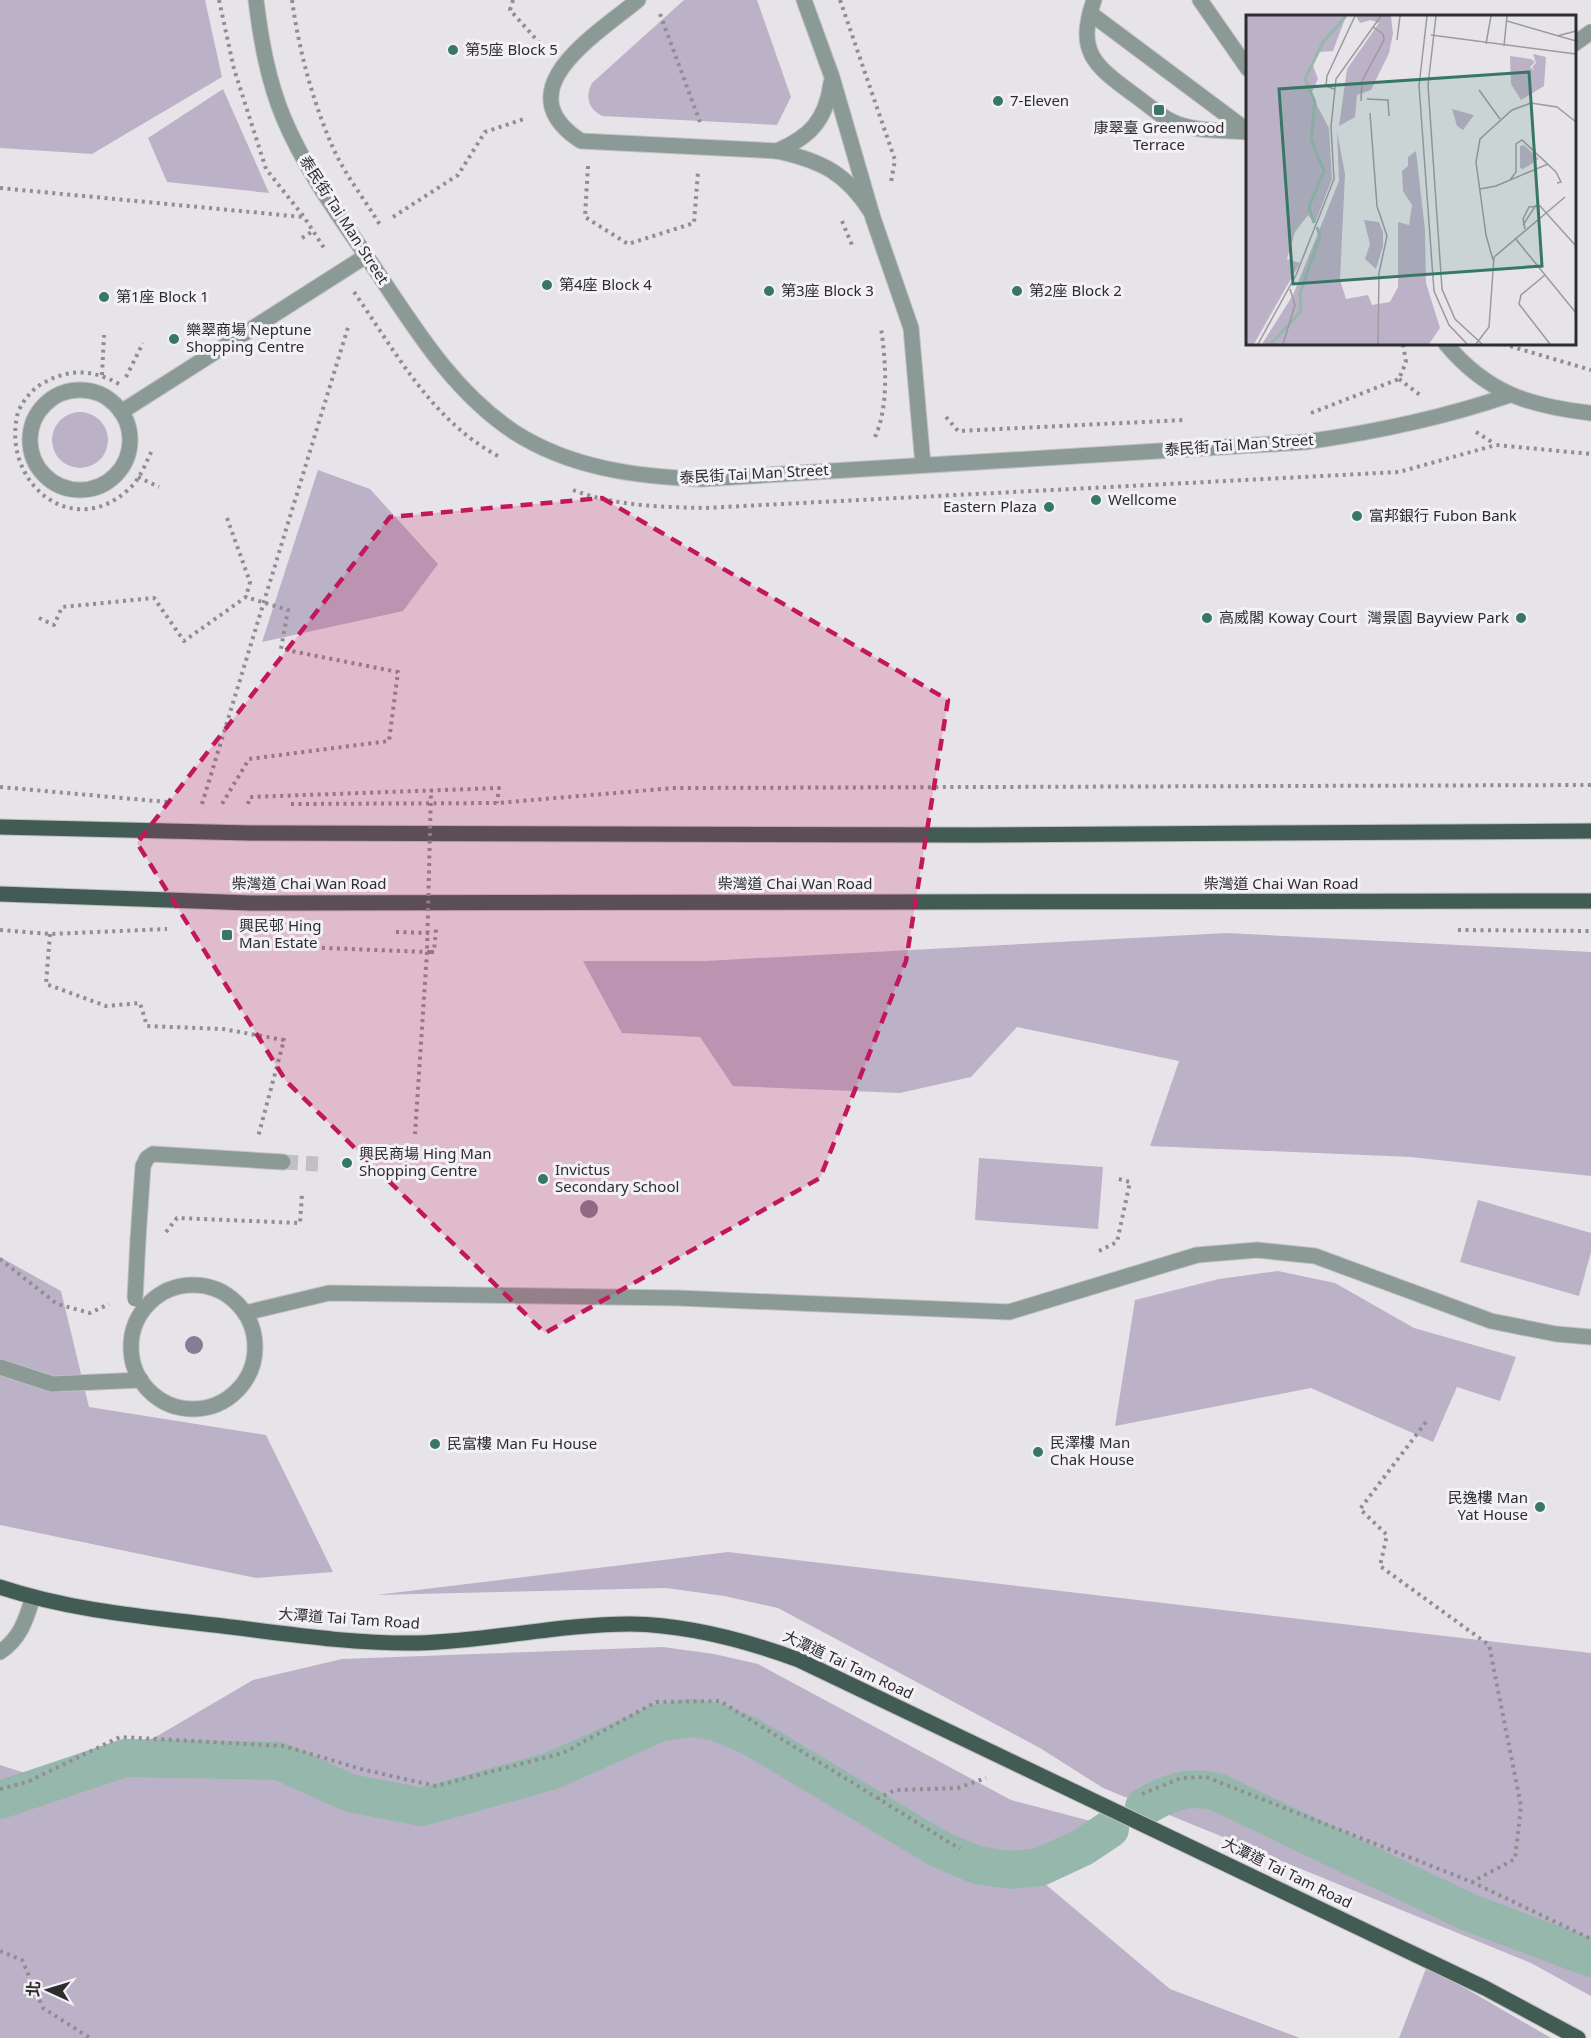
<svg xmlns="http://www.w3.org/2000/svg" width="1591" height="2038" font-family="'Noto Sans','Noto Sans TC',sans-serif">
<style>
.green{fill:#bbb2c7}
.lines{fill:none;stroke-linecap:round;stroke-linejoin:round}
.canal{stroke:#96b8ac;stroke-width:38}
.minor-tunnel{stroke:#c1bfc4;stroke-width:15;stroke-dasharray:15 8;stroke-linecap:butt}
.minor-casing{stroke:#c1bfc4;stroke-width:17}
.major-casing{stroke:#c1bfc4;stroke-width:17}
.path{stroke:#908e92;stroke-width:4;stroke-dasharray:3 4.5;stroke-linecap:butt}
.minor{stroke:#8b9a94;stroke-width:15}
.major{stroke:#425c53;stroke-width:15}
.minor-bridge-casing{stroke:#c1bfc4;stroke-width:17;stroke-linecap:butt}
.path-bridge{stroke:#908e92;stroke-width:4;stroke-dasharray:3 4.5;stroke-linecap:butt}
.minor-bridge{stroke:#8b9a94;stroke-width:15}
.tree{fill:#867c93}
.marked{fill:#c2185b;fill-opacity:0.2;stroke:#c2185b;stroke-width:4.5;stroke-dasharray:12 8;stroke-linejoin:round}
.poi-dot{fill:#387765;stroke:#f3f1f6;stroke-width:2}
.labels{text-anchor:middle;stroke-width:6;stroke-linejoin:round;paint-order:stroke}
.poi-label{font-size:15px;fill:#2d2c2e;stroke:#f3f1f6;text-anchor:start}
.street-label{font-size:15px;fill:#2d2c2e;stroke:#f3f1f6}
.inset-river{fill:none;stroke:#96b8ac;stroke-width:3}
.inset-road{fill:none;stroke:#9c9a9e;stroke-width:1.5}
.view{fill:#387765;fill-opacity:0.15;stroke:#387765;stroke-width:3}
.inset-edge{fill:none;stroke:#2d2c2e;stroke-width:3}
</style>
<rect width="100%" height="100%" fill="#e6e4e9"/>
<!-- green -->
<g class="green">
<polygon points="0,0 205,0 222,77 92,154 0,148"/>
<path d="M684,0H757L791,97L777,125L602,116C588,108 585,97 592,83Z"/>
<polygon points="223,89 269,193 167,182 148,138"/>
<circle cx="80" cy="440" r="28"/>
<polygon points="318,470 370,489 438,564 403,611 262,642"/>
<polygon points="1227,933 1591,952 1591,1176 1410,1157 1150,1146 1179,1061 1017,1027 971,1077 900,1093 733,1086 700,1037 622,1033 583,961 705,961"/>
<polygon points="979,1158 1103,1167 1098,1229 975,1220"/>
<polygon points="1478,1200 1591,1233 1591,1252 1579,1296 1460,1262"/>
<polygon points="0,1257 61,1291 89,1407 266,1435 333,1572 256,1578 0,1525"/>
<polygon points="1278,1271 1335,1283 1414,1328 1516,1357 1500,1401 1457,1387 1433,1442 1311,1388 1115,1426 1135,1300 1219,1279"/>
<polygon points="728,1552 1591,1653 1591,1996 1531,1963 1103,1788 1040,1748 778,1608 724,1596 666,1588 376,1595"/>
<polygon points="663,1647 714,1654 758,1664 1011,1800 1113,1827 1038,1878 1170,1989 1300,2038 0,2038 0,1765 60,1784 159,1735 253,1680 342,1659"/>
<polygon points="1427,1966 1551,2038 1399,2038"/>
</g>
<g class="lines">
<!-- canal -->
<g class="canal">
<polyline points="0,1800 125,1758 279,1761 350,1793 422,1807 551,1771 659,1723 691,1718 716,1722 750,1736 939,1849 977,1865 1010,1870 1040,1867 1083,1847 1110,1829"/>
<path d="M1144,1807C1169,1792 1189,1785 1217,1792L1468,1912L1591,1958"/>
</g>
<!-- minor-tunnel -->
<polyline class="minor-tunnel" points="283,1162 318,1164"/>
<defs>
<g id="minor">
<path d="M256,0C261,41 268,81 284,119C306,171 340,217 371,263C413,325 451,390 514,432C570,468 637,477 702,479L1305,442C1376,432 1443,418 1510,395"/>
<path d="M638,0C596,35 503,90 581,141L777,151C822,161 846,173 871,212"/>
<polyline points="804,0 832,77 873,218 911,328 923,465"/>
<path d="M1094,0C1076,52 1094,65 1133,94C1145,102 1158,115 1171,121C1193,132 1223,130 1248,132"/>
<polyline points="1200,0 1248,69"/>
<polyline points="1090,13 1248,131"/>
<polyline points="1574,44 1591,32"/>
<path d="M777,151C810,137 826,120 831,83"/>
<path d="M1446,344C1487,393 1529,406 1591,413"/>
<circle cx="80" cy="440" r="50"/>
<polyline points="121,412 366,256"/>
<polyline points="138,1239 143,1166 147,1158 153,1154 283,1162"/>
<circle cx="193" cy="1347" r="62"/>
<polyline points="245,1313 329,1293 678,1298 1009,1312 1197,1255 1257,1250 1315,1256 1491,1321 1556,1334 1591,1337"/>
<polyline points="0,1367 52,1384 141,1380"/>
<path d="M0,1652C21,1638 26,1619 33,1597"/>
</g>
<g id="major">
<polyline points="0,827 250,833 977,835 1591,831"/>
<polyline points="0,894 251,903 1591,901"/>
<path d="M0,1587C72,1611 148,1617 223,1626C288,1634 353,1644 418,1643C489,1641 560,1624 631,1624C689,1625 745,1640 799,1660L1485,1988L1578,2038"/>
</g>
</defs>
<!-- minor casing -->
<use href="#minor" class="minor-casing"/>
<!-- major casing -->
<use href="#major" class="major-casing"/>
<!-- path -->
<g class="path">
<polyline points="219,0 234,69 266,169 304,217 326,251"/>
<path d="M292,0C299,51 313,103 334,150C346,176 365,200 380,225"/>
<polyline points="513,0 510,10 544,48"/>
<polyline points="840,0 895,160 891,182"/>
<polyline points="660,14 700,122"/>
<polyline points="588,166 585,217 628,244 694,223 698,172"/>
<polyline points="0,188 303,217"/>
<polyline points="393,217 458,175 485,132 527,118"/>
<polyline points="842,221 852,245"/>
<polyline points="302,238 313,231"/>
<path d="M354,292C396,352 431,420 498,456"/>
<polyline points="1503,344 1591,370"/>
<polyline points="102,375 104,335"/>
<polyline points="126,377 143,343"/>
<polyline points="1399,379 1420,395"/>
<path d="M119,384C94,370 71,368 45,382C33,388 24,399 18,412C0,482 72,542 129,489C140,479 146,463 152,450"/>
<polyline points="1311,413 1399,379 1406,362 1403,344"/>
<polyline points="946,417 958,431 1184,420"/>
<polyline points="1476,432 1495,444"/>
<path d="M875,437C889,406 886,362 881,328"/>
<polyline points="138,477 159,487"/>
<path d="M573,490C615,506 661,507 705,508L1399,472L1496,445L1591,454"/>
<polyline points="227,518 250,582 246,597"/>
<polyline points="39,618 54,625 62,607 154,598 184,641 246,597 288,610 281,649 398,672 389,741 249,759 222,804"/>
<polyline points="0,787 167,802"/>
<polyline points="202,804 349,324"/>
<polyline points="248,804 250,797 499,788 497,803"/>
<polyline points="291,804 497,803 674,788 1591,785"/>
<polyline points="250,928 249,945 427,952 415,1134"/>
<polyline points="0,930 50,934 167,929"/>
<polyline points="1458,930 1591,931"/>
<polyline points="396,932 429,933"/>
<polyline points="50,934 46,984 106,1006 140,1003 147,1026 223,1029 284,1040 258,1137"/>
<polyline points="431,952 434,952 436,929"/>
<polyline points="166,1232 177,1218 300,1223 302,1194"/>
<polyline points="1099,1251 1117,1242 1130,1182 1115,1178"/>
<polyline points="0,1259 57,1304 90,1313 109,1304"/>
<polyline points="1426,1422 1360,1509 1387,1535 1380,1566 1489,1645 1521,1806 1515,1859 1472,1882"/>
<polyline points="0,1789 27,1782 120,1737 284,1746 361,1769 436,1786 563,1753 656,1702 720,1701 960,1849"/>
<polyline points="1142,1794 1181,1778 1206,1777 1472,1882 1591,1939"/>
<polyline points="877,1799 895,1790 958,1788 986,1778"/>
<polyline points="0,1951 22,1960 43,2008 90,2038"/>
</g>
<!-- minor -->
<use href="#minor" class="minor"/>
<!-- major -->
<use href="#major" class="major"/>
<defs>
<polyline id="minor-bridge" points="135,1299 138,1239"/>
</defs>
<!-- minor-bridge casing -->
<use href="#minor-bridge" class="minor-bridge-casing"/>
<!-- path-bridge -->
<polyline class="path-bridge" points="431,952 427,952 431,790"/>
<!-- minor-bridge -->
<use href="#minor-bridge" class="minor-bridge"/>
</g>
<!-- trees -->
<g class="tree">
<circle cx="589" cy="1209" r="9"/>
<circle cx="194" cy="1345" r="9"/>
</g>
<!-- marked area -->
<path class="marked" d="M602,498L948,700L906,961L820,1178L545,1333L286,1081L137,843L390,517Z"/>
<!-- markers -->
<g class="poi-dot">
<circle cx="453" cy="50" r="6"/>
<circle cx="998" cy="101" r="6"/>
<rect x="1153" y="104" width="12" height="12" rx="3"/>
<circle cx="547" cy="285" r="6"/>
<circle cx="769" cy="291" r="6"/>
<circle cx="1017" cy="291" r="6"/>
<circle cx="104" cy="297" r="6"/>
<circle cx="174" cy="339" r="6"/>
<circle cx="1096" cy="500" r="6"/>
<circle cx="1049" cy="507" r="6"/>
<circle cx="1357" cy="516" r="6"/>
<circle cx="1207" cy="618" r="6"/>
<circle cx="1521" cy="618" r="6"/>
<rect x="221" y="929" width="12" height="12" rx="3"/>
<circle cx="347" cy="1163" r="6"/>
<circle cx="543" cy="1179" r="6"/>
<circle cx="435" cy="1444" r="6"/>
<circle cx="1038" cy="1452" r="6"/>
<circle cx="1540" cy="1507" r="6"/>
</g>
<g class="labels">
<!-- poi labels -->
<g class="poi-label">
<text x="465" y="55">第5座 Block 5</text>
<text x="1010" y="106">7-Eleven</text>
<text x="1159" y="133" text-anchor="middle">康翠臺 Greenwood<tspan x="1159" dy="17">Terrace</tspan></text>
<text x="559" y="290">第4座 Block 4</text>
<text x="781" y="296">第3座 Block 3</text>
<text x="1029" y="296">第2座 Block 2</text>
<text x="116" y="302">第1座 Block 1</text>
<text x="186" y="335">樂翠商場 Neptune<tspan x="186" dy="17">Shopping Centre</tspan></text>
<text x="1108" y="505">Wellcome</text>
<text x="1037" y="512" text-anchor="end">Eastern Plaza</text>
<text x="1369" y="521">富邦銀行 Fubon Bank</text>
<text x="1219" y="623">高威閣 Koway Court</text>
<text x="1509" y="623" text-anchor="end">灣景園 Bayview Park</text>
<text x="239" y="931">興民邨 Hing<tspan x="239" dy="17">Man Estate</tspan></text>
<text x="359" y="1159">興民商場 Hing Man<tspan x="359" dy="17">Shopping Centre</tspan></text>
<text x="555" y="1175">Invictus<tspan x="555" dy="17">Secondary School</tspan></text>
<text x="1050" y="1448">民澤樓 Man<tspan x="1050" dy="17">Chak House</tspan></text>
<text x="447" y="1449">民富樓 Man Fu House</text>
<text x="1528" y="1503" text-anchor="end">民逸樓 Man<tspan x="1528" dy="17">Yat House</tspan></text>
</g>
<!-- street labels -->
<g class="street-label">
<text transform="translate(344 220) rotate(57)" y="5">泰民街 Tai Man Street</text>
<text transform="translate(1239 445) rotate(-4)" y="5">泰民街 Tai Man Street</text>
<text transform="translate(754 474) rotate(-3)" y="5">泰民街 Tai Man Street</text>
<text x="309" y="889">柴灣道 Chai Wan Road</text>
<text x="795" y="889">柴灣道 Chai Wan Road</text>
<text x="1281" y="889">柴灣道 Chai Wan Road</text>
<text transform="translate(349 1619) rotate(4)" y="5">大潭道 Tai Tam Road</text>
<text transform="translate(848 1665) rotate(25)" y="5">大潭道 Tai Tam Road</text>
<text transform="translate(1287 1873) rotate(26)" y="5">大潭道 Tai Tam Road</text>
</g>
</g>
<!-- overview -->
<g transform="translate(1246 15)">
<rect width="330" height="330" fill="#e6e4e9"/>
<path d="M0,1H100L87,36L72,37L66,48L72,64L65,79L83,113L86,164L69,208L62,200L49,217L41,244L54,248L8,329H0ZM110,1H145L147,19L143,38L125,75L111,80L109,102L93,111L101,54L133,8L125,5L114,8ZM287,39L300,42L298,71L275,85L265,69L264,41L285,44L289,47L284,52L289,56L286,52L290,48ZM206,94L228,100L217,115L211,111ZM91,116L99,159L94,265L100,284L122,280L126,290L144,287L152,272V207L163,210L166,190L157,176L156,156L162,151V142L170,136L179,215L180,268L194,313L183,329H16L47,280L93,166ZM278,130L293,144L277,154L274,153V131ZM118,205L133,207L137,217V231L130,254L119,244L124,229Z" fill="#bbb2c7"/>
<path class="inset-river" d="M68,208L63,192L78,156L65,124L69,87L59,64L77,27L100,1M25,329L55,296L54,278L74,221L71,212"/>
<path class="inset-road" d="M181,1L173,71L188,276L203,310L221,329M190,1L182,70L196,274L209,304L236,329M261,6L330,26M185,20L330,39M311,21L330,16M151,25L154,1M240,29L245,1M258,31L261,1M88,74L80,71L81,61L109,1M233,75L254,104M121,84L142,85L143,101M115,86L116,66L138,25L137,19L127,12M124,98L131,191L141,221L133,258L132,329M264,165L270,157V129L276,125L310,157L315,167L311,168M234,174L250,171L302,149M277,210L290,190M279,214L277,204L283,192L294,191L330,231M269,223L330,298M247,245L240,220L230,147L234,124L266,95L285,88L311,92L330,107M299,260L275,280L273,289L304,329M12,329L50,260L88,164L85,112L90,64L135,1M37,329L49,290L44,274M230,329L243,312L248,242L319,182"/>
<path class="view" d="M283,57L296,251L47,269L33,74Z"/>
<rect width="330" height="330" class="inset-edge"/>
</g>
<!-- north arrow -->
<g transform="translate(48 1990) rotate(274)" stroke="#f3f1f6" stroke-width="4.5" paint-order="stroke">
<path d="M0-4.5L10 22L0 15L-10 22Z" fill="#2d2c2e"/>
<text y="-9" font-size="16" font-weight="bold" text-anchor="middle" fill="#2d2c2e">北</text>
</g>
</svg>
